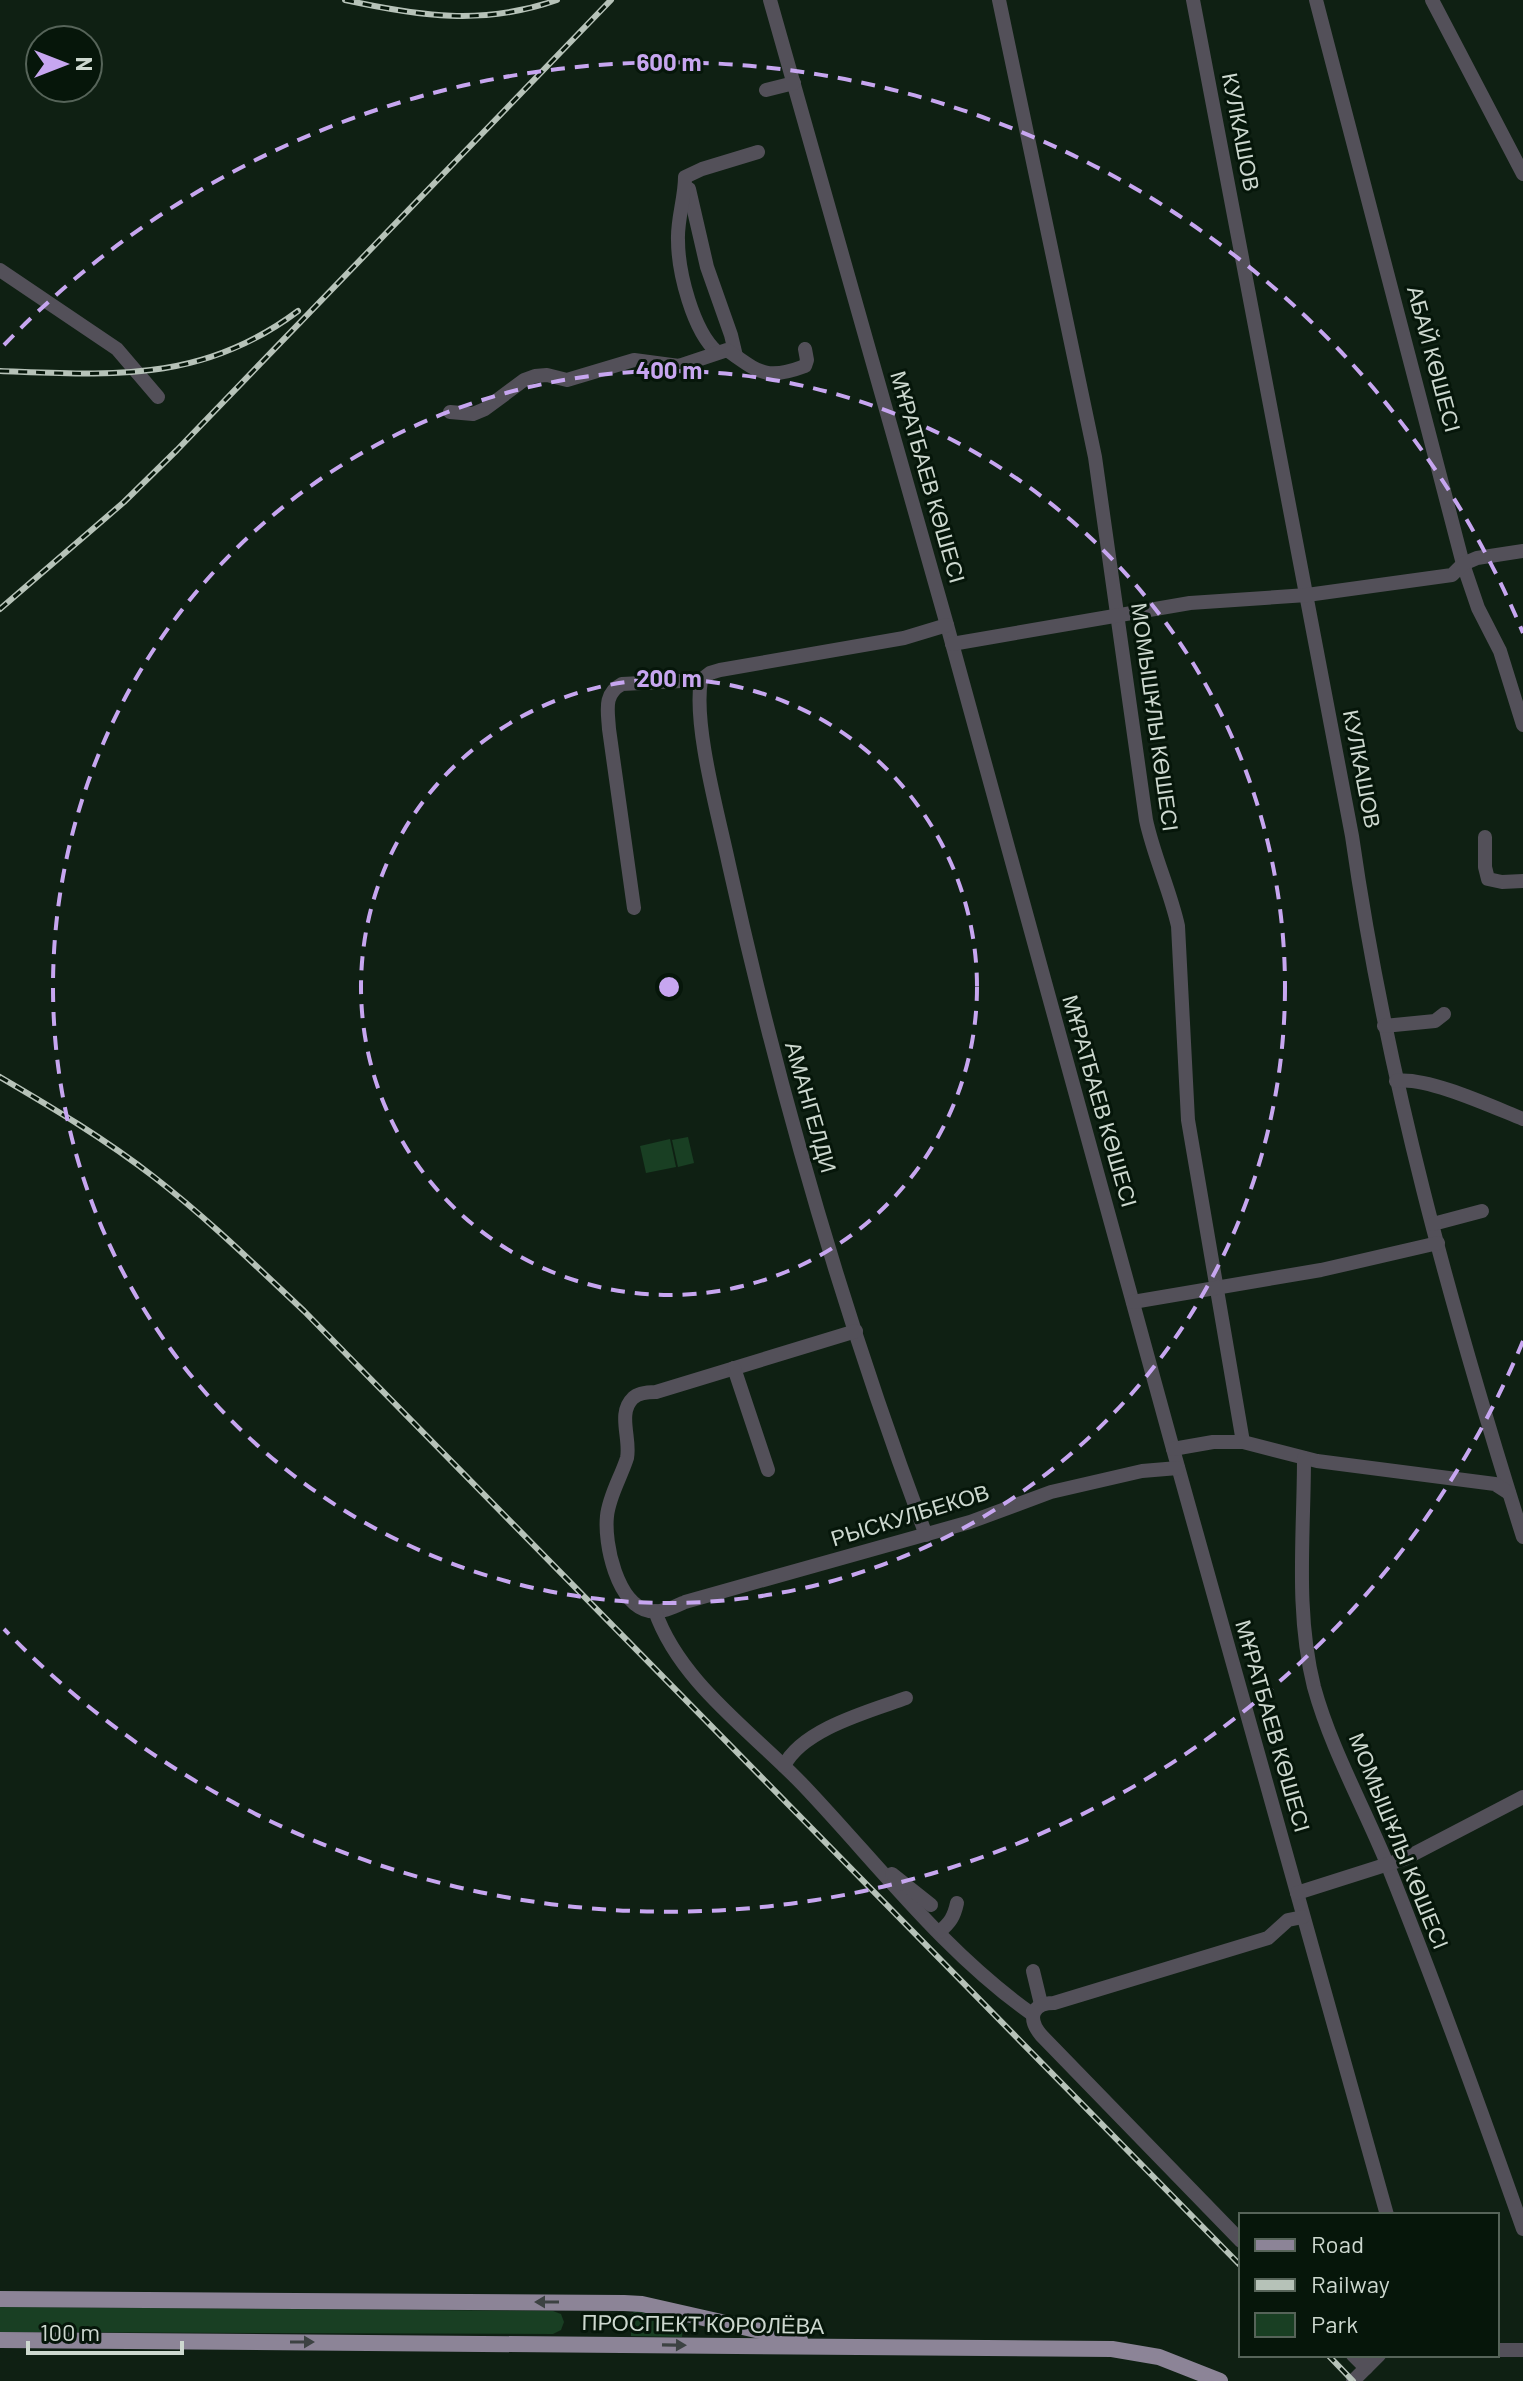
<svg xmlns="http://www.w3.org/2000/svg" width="1523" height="2381" font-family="Barlow,sans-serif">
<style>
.green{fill:#193f23}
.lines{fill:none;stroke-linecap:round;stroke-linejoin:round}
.minor{stroke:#535059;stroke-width:14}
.major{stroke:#8c8497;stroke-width:16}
.rail-casing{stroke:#b6c2b8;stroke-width:6}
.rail{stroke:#06160a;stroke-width:3;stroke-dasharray:9;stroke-linecap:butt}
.oneway{fill:#3c4242}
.ring{fill:none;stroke:#c7a6f0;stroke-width:4;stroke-dasharray:14 10}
.labels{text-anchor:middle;stroke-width:6;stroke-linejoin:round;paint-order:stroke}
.street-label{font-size:22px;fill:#cdd8cf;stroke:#06160a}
.centre{fill:#c7a6f0;stroke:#06160a;stroke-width:4}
.ring-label{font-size:24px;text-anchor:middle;font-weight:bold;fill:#c7a6f0;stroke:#06160a;stroke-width:6;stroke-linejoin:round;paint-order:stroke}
</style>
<rect width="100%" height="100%" fill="#0f2013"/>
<!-- green -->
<g class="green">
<polygon points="688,1137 694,1163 678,1167 672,1140"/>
<polygon points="670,1139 676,1167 646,1173 640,1146"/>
<polygon points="0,2307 553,2311 561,2314 564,2322 561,2330 553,2334 0,2332"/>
<polygon points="636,2311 683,2322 682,2337 631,2336 631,2314"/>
</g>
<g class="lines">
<!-- minor -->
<g class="minor">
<polyline points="770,0 947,625 1173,1449 1387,2215"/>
<path d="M999,0L1095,457L1146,820C1154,857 1170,890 1178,926L1188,1120L1243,1442"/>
<path d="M1193,0L1352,836C1386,1075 1451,1308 1523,1537"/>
<polyline points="1316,0 1463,564 1478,608 1500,651 1523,725"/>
<polyline points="1432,0 1523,174"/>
<polyline points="766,90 794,83"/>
<polyline points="689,189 707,267 731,335 736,356"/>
<polyline points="0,270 117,349 158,397"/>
<path d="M717,352C693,331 678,272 678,240C677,220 685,198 685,177L702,169L758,152"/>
<path d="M450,412L473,414L485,409L524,380L535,376L547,375L567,380L634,360L679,366L727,350C759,372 765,381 805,366L807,360L805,349"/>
<polyline points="952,644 1190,603 1307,595 1452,575 1463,564 1477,558 1523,551"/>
<path d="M701,680C693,726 719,817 729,865C779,1092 844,1317 926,1535"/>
<polyline points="1485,837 1485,867 1488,879 1502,882 1523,881"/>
<path d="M634,908L609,729C608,711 603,694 622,684L701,680L710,673L720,670L904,638L947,625"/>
<polyline points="1384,1026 1435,1021 1444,1014"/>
<path d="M1396,1081C1426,1076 1493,1107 1523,1119"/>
<polyline points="1433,1224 1482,1211"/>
<polyline points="1133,1302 1321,1270 1438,1243"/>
<path d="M856,1331L656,1392C649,1392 638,1393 633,1398C617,1413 631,1439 627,1458C621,1477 609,1496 607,1516C604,1544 617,1604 649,1611C662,1613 674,1607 685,1602L970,1522L1051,1492L1142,1471L1178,1468"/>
<polyline points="734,1368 768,1470"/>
<polyline points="1173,1449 1213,1442 1243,1442 1317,1461 1495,1484 1509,1493"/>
<path d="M1304,1458C1304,1535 1295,1611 1314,1687C1331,1749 1364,1807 1388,1866C1436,1986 1480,2107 1523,2229"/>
<path d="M655,1611C680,1683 753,1732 804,1786C878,1864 944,1952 1032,2014"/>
<path d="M784,1766C802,1729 870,1711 906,1698"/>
<polyline points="892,1874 931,1905"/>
<polyline points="1297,1893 1404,1859 1523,1797"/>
<path d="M939,1932C950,1923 954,1917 957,1903"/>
<polyline points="1033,1971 1041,2004"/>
<path d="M1241,2241L1041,2035C1027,2018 1032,2003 1054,2003L1268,1938L1288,1920L1303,1917"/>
<polyline points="1497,2350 1523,2350"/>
<polyline points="1353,2355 1366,2368"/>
<polyline points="1353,2381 1379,2355"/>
</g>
<!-- major -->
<g class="major">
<polyline points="0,2299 624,2303 642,2304 800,2340"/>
<polyline points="0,2340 1112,2349 1159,2357 1220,2381"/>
</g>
<defs>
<g id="rail">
<path d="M345,0C419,16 483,26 557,0"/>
<path d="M0,371C113,375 202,383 298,311"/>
<polyline points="0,609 124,502 177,450 611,0"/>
<path d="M0,1077C53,1108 105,1139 154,1177C207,1218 255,1265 304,1311L1241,2266"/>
<polyline points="1328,2355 1353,2381"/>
</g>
</defs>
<!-- rail casing -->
<use href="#rail" class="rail-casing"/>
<!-- rail -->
<use href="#rail" class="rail"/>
</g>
<!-- one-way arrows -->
<defs><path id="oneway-solid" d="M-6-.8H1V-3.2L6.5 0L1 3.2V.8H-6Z" transform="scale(2)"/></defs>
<g class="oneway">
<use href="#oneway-solid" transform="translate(547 2302) rotate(-180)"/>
<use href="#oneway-solid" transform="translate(302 2342)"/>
<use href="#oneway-solid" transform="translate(674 2345) rotate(1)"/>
</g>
<!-- distance rings -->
<g class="ring">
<circle cx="669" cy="987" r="308"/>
<circle cx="669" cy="987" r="616"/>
<path d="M1523 1341A924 924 0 0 1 4 1629M4 345A924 924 0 0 1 1523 633"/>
</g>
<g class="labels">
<!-- street labels -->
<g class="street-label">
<text transform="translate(1241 132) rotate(79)" y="8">КУЛКАШОВ</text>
<text transform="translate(1434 359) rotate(75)" y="8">АБАЙ КӨШЕСІ</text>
<text transform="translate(928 477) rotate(74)" y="8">МҰРАТБАЕВ КӨШЕСІ</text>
<text transform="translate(1155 717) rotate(82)" y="8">МОМЫШҰЛЫ КӨШЕСІ</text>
<text transform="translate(1362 769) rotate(79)" y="8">КУЛКАШОВ</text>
<text transform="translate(1100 1101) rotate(74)" y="8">МҰРАТБАЕВ КӨШЕСІ</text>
<text transform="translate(811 1107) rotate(74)" y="8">АМАНГЕЛДИ</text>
<text transform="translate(910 1515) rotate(-17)" y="8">РЫСКУЛБЕКОВ</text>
<text transform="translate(1273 1726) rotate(74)" y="8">МҰРАТБАЕВ КӨШЕСІ</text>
<text transform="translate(1399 1841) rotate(68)" y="8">МОМЫШҰЛЫ КӨШЕСІ</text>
<text transform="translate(703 2324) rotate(1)" y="8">ПРОСПЕКТ КОРОЛЁВА</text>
</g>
</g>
<circle cx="669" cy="987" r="12" class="centre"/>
<g class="ring-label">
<text x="669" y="71">600 m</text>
<text x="669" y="379">400 m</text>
<text x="669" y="687">200 m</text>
</g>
<!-- legend -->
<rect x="1239" y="2213" width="260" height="144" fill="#06160a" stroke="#566459" stroke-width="2"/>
<rect x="1255" y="2239" width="40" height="12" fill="#8c8497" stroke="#566459" stroke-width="2"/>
<text x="1311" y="2253" font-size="24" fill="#cdd8cf">Road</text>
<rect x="1255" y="2279" width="40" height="12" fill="#b6c2b8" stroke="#566459" stroke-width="2"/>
<text x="1311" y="2293" font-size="24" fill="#cdd8cf">Railway</text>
<rect x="1255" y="2313" width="40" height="24" fill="#193f23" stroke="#566459" stroke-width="2"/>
<text x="1311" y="2333" font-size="24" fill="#cdd8cf">Park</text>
<!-- north arrow -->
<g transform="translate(64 64) rotate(90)"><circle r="38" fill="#06160a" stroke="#566459" stroke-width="2"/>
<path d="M0-6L14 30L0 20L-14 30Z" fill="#c7a6f0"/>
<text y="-12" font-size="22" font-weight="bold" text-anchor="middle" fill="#cdd8cf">N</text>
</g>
<!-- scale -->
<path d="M28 2341v12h154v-12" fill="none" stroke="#cdd8cf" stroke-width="4"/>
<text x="40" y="2341" font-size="24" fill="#cdd8cf" stroke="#06160a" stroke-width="6" paint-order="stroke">100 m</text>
</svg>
